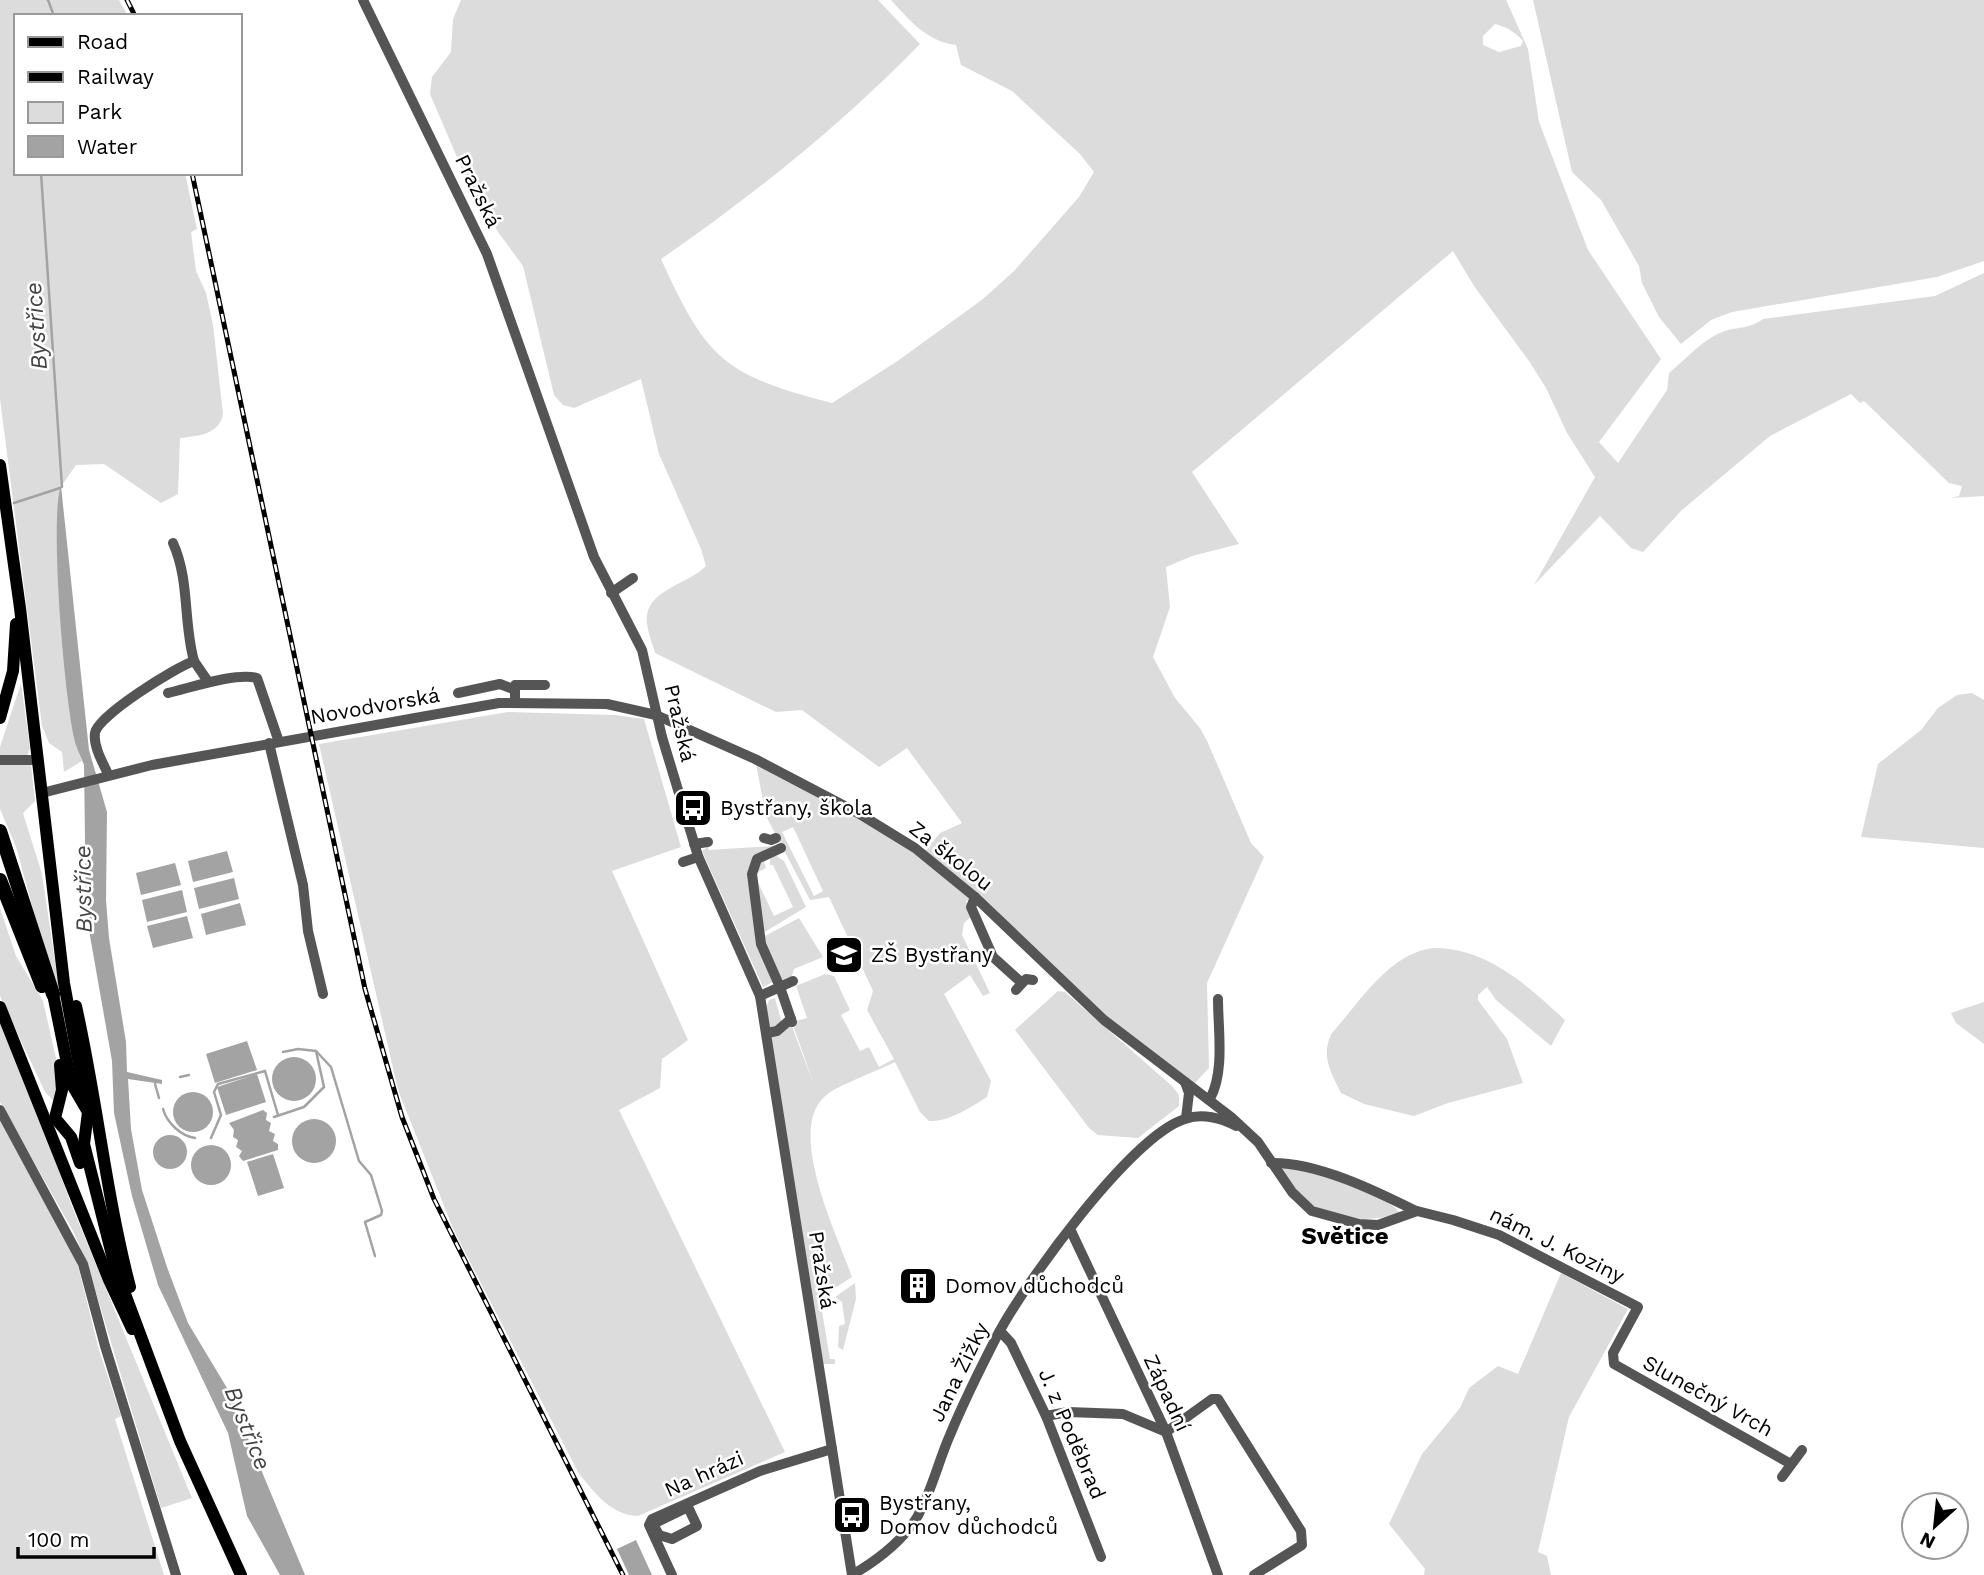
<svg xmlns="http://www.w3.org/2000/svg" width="1984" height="1575" font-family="'Work Sans',sans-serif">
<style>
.green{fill:#dcdcdc;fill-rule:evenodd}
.water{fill:#a3a3a3}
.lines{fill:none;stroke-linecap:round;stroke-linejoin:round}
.stream{stroke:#a3a3a3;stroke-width:2.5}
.minor{stroke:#555;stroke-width:10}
.major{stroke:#000;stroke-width:12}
.highway{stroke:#000;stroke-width:14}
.rail-casing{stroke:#000;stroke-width:5}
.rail{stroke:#fff;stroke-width:2.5;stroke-dasharray:8;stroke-linecap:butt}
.labels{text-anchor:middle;stroke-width:5;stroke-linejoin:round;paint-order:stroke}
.street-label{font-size:21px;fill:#000;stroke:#fff}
.poi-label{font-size:21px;fill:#000;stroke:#fff;text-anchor:start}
.water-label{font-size:23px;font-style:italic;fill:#444;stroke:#fff}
.quarter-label{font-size:24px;font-weight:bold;fill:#000;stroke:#fff}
</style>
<rect width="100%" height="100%" fill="#fff"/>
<!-- green -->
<g class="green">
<path d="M0,0H119L128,16H16V173H185L197,229L191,232L196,271L206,293L213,325L223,414C219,435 198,436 180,438L178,494L161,503L104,464L76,465L60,488L58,554L69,703L76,745L82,761L64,772L62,752L49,743L42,726L0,399Z"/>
<path d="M461,0H878L920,44C841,125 755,194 661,259C707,360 724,375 832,403L899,360L983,299L1014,271L1079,197L1094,172L1080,154L1012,91L961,65L956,45C928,42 909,20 891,0H1506L1528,49L1539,122L1588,250L1661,359L1599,442L1618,463L1667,390L1669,373C1685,360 1702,340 1722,332C1738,326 1747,330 1763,319L1935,296L1984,273V496L1951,498L1959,496L1962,486L1949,483L1864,401L1860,403L1851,394L1770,436L1682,510L1643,552L1631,548L1600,516L1534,585L1595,477L1567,433L1546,388L1529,361L1474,286L1453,251L1192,472L1239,544L1192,556L1166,567L1170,607L1153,657L1175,698L1200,728L1208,743L1251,843L1264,857L1207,983L1209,1068L1193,1085L1107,1018L925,851L940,833L962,823L907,748L879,767L802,710L776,712L655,653C652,642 645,625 647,615C651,589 690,583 706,566L701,549L659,454L641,379L574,408L563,405L554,395L523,266L498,232L463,171L430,94L432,77L451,52L453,19ZM1495,24C1507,27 1515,32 1523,41L1521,46L1499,52L1483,45V36Z"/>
<polygon points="1533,0 1984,0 1984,261 1937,277 1732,312 1711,320 1681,344 1659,317 1642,283 1639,266 1601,200 1572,172"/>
<polygon points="21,683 30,748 27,756 0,756 0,747"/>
<polygon points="1972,693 1984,700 1984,848 1861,837 1878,764 1921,730 1938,708 1957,695"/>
<path d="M508,712L615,715L644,719L681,847L612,871L688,1040L662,1059L660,1088L619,1110L785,1452L638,1516C611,1515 595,1493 579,1474L454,1231L398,1090L319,744Z"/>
<path d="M755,759L858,813L975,897L966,901L972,916L964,923L962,935L990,993L983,996L970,975L944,994L991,1081L987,1097C972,1107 948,1122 929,1121L920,1112L895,1062C875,1072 844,1083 829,1093C782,1125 838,1236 852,1277L832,1290L825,1304L821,1305L830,1359H835V1364H821L766,1008L769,1000L775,998L783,1027L791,1024L814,1085L792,1022L807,1018L796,986L825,974L834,976L850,1010L841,1015L860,1051L869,1047L879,1067L894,1059L867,1010L873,991L829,897L810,900L766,816ZM793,827L823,891L814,896L782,832Z"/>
<polygon points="0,764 31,765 35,801 23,813 42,874 64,1022 16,847 0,809"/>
<polygon points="773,846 750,873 773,982 763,987 702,851 708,847 709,850"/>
<path d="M775,855L784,861L806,907L763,933C758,918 748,870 763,859L766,868L754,874L774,916L793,907L773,865H770V859Z"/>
<polygon points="0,908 16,956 43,1001 58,1067 59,1095 54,1101 45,1092 0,996"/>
<polygon points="799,918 823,957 794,969 791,979 780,981 763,937"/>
<path d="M1434,948C1488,948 1528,986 1565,1020L1551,1046L1496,1000L1487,987L1478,995V1000L1507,1039L1523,1083L1448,1103L1414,1116L1364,1104L1341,1093C1331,1073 1320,1055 1332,1033C1359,1003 1390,952 1434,948Z"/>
<polygon points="1058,991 1065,992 1172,1086 1179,1095 1179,1106 1138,1138 1098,1135 1089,1128 1015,1030"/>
<polygon points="1984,1002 1984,1044 1956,1023 1951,1013"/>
<polygon points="0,1021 26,1078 71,1204 192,1498 161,1508 88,1266 73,1231 0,1102"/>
<polygon points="0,1120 77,1262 99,1350 121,1416 115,1419 164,1575 0,1575"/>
<path d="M1284,1168C1316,1173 1379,1187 1400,1213C1371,1223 1337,1221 1309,1203C1298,1196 1288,1181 1278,1171Z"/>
<polygon points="1561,1273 1628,1309 1569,1417 1538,1552 1547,1556 1551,1575 1424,1575 1425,1569 1389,1524 1422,1454 1460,1408 1469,1388 1498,1366 1518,1374"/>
<polygon points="855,1283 856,1299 843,1350 838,1347 839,1326 845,1324 842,1302 835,1297"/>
</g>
<!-- water -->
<g class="water">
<path d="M61,486L89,750L107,812L106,900L109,938L126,1042L127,1072L162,1080V1084L128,1079L131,1129L142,1190L167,1267L188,1323L227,1388L305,1575H280L247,1516L228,1433L158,1285L132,1196L114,1113L112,1061L86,913L84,765C82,759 78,752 76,745C65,709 49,518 61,486Z"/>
<polygon points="227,851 233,872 193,882 188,861"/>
<polygon points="175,863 181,885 141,895 136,873"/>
<polygon points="234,878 239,899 199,909 194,888"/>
<polygon points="182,890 187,912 147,922 142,900"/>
<polygon points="240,903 246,925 206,935 201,914"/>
<polygon points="187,916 193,938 153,948 147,926"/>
<polygon points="247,1041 257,1070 215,1083 206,1054"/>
<circle cx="294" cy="1079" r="22"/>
<polygon points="257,1074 266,1102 226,1115 217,1087"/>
<circle cx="193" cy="1112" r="20"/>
<polygon points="263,1110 267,1113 266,1120 271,1123 269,1131 275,1134 273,1141 278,1144 278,1150 243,1161 239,1156 242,1151 236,1147 238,1140 233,1137 234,1130 229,1123"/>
<circle cx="314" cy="1141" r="22"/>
<circle cx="170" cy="1152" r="17"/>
<circle cx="211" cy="1165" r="20"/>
<polygon points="273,1154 284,1188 258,1196 247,1162"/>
<polygon points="636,1540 652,1575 629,1575 617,1549"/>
</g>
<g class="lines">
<!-- stream -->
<g class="stream">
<polyline points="48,0 54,16"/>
<polyline points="41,173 62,487"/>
<polyline points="14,503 60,488"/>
<polyline points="283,1052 298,1049 316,1051 331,1067 359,1161 371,1175 382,1211 381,1215 365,1222 375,1256"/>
<polyline points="180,1077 189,1075"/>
<polyline points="155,1084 159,1098"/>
<path d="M163,1109C167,1123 181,1136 195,1138"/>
<polyline points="274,1117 304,1107 324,1087 316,1051"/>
<polyline points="211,1138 221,1115 214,1092 218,1084 265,1071 278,1115"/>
</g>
<!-- minor -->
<g class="minor">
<polyline points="363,0 487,254 594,557 642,650 662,737 698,856 760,996 852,1575"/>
<polyline points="611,593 633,578"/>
<polyline points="194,661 207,680"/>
<path d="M168,693C190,688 236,672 257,678L279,742"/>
<polyline points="458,693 500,684 513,689"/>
<polyline points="515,703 515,685 545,685"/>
<polyline points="269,743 303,885 308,931 323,994"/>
<polyline points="0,760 38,760"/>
<path d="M108,774C103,763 93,746 95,733C97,716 176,667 194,661C183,621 190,581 173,543"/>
<polyline points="42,793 152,765 499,703 607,704 656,715 755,759 858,813 915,848 975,897 1104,1020 1231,1117 1258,1142 1292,1192 1312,1211 1359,1224 1378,1225 1417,1211 1453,1220 1499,1235 1638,1307 1613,1353 1614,1364 1791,1464"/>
<polyline points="764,838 771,840 776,838"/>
<polyline points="694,844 708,842"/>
<polyline points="781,848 757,859 752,874 761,944 780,987 793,981"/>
<polyline points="683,862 698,857"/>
<polyline points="975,897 971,907 993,957 1022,983"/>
<polyline points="1016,990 1026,979 1033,980"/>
<polyline points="760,996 780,987 792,1022"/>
<polyline points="767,1033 777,1031 791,1019"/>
<polyline points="1185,1082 1189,1093 1186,1118"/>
<path d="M1210,1099C1225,1071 1218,1030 1218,999"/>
<polyline points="0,1110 83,1264 105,1346 176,1575"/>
<path d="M1271,1163C1317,1162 1376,1191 1416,1211"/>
<polyline points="1071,1231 1166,1432 1218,1575"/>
<polyline points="1000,1331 1011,1343 1046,1416 1101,1557"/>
<polyline points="1046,1416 1068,1412 1123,1414 1166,1432 1212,1399 1218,1399 1301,1531 1302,1545 1254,1575"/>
<polyline points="1782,1477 1802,1450"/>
<polygon points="688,1507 697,1526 672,1539 659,1535 653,1524"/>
<polyline points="672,1575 649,1525 652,1519 760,1471 832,1449"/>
<path d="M852,1575C876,1561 901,1542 916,1519C931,1494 938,1462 950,1435C964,1401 981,1367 998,1334C1025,1283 1132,1135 1185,1119C1202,1113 1222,1118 1236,1126"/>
</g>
<!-- major -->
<g class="major">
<polyline points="0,465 20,608 64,983 87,1108"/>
<polyline points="0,718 13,671 16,624"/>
<polyline points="53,994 71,1083 88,1112 84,1144 115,1267 180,1441 241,1575"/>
<path d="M76,1006C97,1100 106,1195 130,1287"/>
<polyline points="0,1007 109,1280 132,1329"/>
<polyline points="60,1065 62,1090 55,1118 71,1137 80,1163"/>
</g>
<!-- highway -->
<g class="highway">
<polyline points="0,831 53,994"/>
<polyline points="0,880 42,986"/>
</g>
<defs>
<g id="rail">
<polyline points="127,0 135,16"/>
<polyline points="192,173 365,989 402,1117 434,1199 623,1575"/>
</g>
</defs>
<!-- rail casing -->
<use href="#rail" class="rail-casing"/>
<!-- rail -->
<use href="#rail" class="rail"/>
</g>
<!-- icons -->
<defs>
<symbol id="bus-square" viewBox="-11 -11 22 22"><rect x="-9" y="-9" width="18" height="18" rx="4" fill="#000" stroke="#fff"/><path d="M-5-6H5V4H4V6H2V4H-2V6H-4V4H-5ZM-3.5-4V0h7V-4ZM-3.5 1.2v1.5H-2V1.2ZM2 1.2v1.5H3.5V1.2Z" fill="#fff"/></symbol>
<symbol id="school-square" viewBox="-11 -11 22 22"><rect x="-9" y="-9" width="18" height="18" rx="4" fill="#000" stroke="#fff"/><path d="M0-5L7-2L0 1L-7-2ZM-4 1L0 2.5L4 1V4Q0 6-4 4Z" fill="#fff"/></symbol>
<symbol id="building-square" viewBox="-11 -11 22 22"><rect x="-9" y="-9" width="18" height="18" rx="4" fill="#000" stroke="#fff"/><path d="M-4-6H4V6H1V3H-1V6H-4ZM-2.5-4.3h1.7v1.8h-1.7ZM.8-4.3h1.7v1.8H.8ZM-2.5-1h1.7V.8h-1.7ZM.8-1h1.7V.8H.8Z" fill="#fff"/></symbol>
</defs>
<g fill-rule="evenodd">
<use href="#bus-square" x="671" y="786" width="44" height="44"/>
<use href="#school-square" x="822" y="933" width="44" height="44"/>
<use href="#building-square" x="896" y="1264" width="44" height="44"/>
<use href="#bus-square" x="830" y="1493" width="44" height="44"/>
</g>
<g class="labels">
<!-- street labels -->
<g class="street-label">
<text transform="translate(478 191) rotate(64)" y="7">Pražská</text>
<text transform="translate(375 706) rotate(-10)" y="7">Novodvorská</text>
<text transform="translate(680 723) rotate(77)" y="7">Pražská</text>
<text transform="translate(951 856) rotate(38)" y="7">Za školou</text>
<text transform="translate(1557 1245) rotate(26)" y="7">nám. J. Koziny</text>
<text transform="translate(822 1270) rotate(81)" y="7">Pražská</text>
<text transform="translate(959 1372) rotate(-64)" y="7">Jana Žižky</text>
<text transform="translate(1167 1393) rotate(65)" y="7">Západní</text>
<text transform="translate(1708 1396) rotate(29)" y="7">Slunečný Vrch</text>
<text transform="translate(1072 1434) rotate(67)" y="7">J. z Poděbrad</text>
<text transform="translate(704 1474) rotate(-24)" y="7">Na hrázi</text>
</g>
<!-- poi labels -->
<g class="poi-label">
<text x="720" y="815">Bystřany, škola</text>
<text x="871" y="962">ZŠ Bystřany</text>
<text x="945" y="1293">Domov důchodců</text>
<text x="879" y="1510">Bystřany,<tspan x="879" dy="24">Domov důchodců</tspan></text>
</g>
<!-- water labels -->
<g class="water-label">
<text transform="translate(36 326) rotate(-94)" y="8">Bystřice</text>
<text transform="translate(83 889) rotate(-91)" y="8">Bystřice</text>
<text transform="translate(248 1428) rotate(68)" y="8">Bystřice</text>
</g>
<!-- quarter labels -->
<g class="quarter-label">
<text x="1345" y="1244">Světice</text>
</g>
</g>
<!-- legend -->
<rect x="14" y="14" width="228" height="161" fill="#ffffff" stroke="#999999" stroke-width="2"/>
<rect x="28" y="37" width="35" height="10" fill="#000000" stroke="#999999" stroke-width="2"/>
<text x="77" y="49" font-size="21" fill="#000000">Road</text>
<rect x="28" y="72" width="35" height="10" fill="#000000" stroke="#999999" stroke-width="2"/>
<text x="77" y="84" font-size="21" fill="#000000">Railway</text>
<rect x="28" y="102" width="35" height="21" fill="#dcdcdc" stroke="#999999" stroke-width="2"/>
<text x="77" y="119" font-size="21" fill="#000000">Park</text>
<rect x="28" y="136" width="35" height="21" fill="#a3a3a3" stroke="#999999" stroke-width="2"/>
<text x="77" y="154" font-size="21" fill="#000000">Water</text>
<!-- north arrow -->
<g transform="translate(1935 1526) rotate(207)"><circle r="33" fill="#ffffff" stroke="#999999" stroke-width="2"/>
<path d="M0-5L12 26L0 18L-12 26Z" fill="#000000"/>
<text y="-10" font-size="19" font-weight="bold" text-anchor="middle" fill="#000000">N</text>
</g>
<!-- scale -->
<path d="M18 1547v10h136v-10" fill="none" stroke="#000000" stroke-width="3.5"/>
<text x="28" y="1547" font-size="21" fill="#000000" stroke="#ffffff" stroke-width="5" paint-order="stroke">100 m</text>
</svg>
